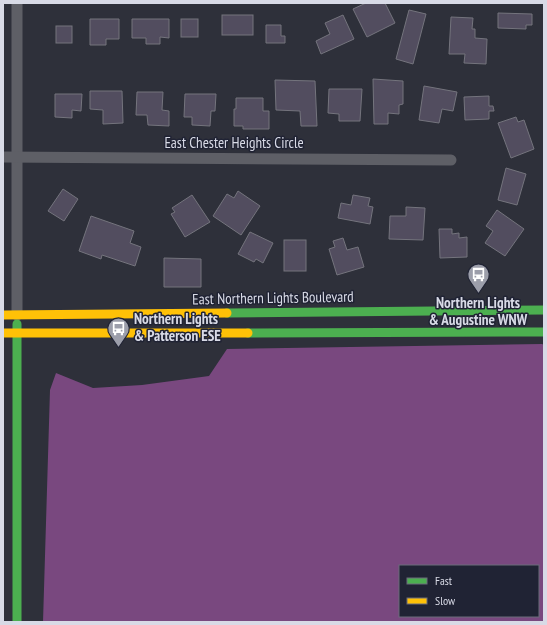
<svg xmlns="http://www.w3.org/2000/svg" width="547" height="625" font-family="'PT Sans Narrow',sans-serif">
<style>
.forest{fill:#79487f;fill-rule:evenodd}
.building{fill:#524d5f;stroke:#74747d}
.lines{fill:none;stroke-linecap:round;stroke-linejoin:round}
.street{stroke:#5e5f66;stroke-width:11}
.fast{stroke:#4caf50;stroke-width:9}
.slow{stroke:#ffc107;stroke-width:9}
.labels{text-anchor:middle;stroke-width:3;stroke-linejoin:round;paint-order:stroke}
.street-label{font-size:15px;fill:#d8dae6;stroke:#202334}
.poi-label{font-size:15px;font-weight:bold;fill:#d8dae6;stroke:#202334}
</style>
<rect width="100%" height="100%" fill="#2e303a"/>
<!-- forest -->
<path class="forest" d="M542,344L544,345V622H43L50,390L56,373L93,388L142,385L209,376L227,349ZM400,566H538V616H400Z"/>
<!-- building -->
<g class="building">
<polygon points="366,3 385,3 395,23 367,37 353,9"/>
<polygon points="409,10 426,14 413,64 396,59"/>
<polygon points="498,13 532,14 532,25 526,25 526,29 498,28"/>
<rect x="222" y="15" width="31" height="20"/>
<polygon points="343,15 354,39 321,54 316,41 330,34 325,23"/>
<polygon points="451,17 473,18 472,29 475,29 475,38 487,39 486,64 464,63 465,54 449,54"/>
<polygon points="90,19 119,19 119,39 106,39 106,45 90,45"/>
<polygon points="132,19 169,19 169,38 160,37 160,44 146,44 146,38 132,38"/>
<rect x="181" y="19" width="17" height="18"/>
<polygon points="266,25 281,25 281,36 285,36 285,43 266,43"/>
<rect x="56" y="26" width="16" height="17"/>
<polygon points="373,79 403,81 403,104 399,105 399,114 388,113 388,124 374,124"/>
<polygon points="275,80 315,81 317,126 301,126 300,111 276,110"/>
<polygon points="424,86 457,92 453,111 442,109 439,123 419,120"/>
<polygon points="329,89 362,89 360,121 339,121 339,114 328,113"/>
<polygon points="90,91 122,91 123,123 103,124 103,110 90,109"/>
<polygon points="137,92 163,92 162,110 169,111 169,126 148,125 147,115 136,115"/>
<polygon points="55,94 82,94 81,111 72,110 72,118 55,117"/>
<polygon points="185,94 216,94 215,111 211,111 210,126 192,125 192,117 184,117"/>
<polygon points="489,96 489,106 493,106 494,111 489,111 489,119 465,120 464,97"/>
<polygon points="236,98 263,98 263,111 269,111 269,129 243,129 243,126 234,126 234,109 236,109"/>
<polygon points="516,117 518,122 524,120 534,149 511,158 498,123"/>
<polygon points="506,168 526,174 517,205 498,200"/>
<polygon points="63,189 78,199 64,221 48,211"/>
<polygon points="238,191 260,206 241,235 213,216 227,194 234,198"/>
<polygon points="192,195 210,222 185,237 171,214 175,212 172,208"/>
<polygon points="353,195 370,198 368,206 373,207 370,224 338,218 341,203 351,205"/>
<polygon points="406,207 425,208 423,240 389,239 390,216 406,216"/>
<polygon points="497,210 524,229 505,256 485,243 493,231 486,226"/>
<polygon points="91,216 134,231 130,243 141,247 135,266 102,255 101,259 79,251"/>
<polygon points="439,229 452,229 452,234 459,233 459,238 467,237 467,257 440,258"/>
<polygon points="250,232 273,243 263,263 256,259 254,262 238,254"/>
<polygon points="343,238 347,250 358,247 364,267 337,275 329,249 335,247 333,241"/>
<rect x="284" y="240" width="22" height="31"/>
<polygon points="164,258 201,259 201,287 164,287"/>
</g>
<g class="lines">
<!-- street -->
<g class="street">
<polyline points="17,3 17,315"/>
<polyline points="3,157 451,160"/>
</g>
<!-- fast -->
<g class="fast">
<polyline points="227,313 544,310"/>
<polyline points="17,324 17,622"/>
<polyline points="248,333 544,332"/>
</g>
<!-- slow -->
<g class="slow">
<polyline points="3,315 227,313"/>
<polyline points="3,333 248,333"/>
</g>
</g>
<!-- icons -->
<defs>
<symbol id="bus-pin" viewBox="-11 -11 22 30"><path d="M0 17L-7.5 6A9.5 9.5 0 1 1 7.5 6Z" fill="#9c9eaa" stroke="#202334"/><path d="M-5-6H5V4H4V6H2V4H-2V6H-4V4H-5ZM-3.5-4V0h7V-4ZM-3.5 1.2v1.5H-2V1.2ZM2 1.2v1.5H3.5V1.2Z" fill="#fff"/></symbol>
</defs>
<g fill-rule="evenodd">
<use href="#bus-pin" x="466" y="262" width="25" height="34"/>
<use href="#bus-pin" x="106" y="316" width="25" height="34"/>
</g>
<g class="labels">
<!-- street labels -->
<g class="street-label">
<text x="234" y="148">East Chester Heights Circle</text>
<text transform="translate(273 298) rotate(-1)" y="5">East Northern Lights Boulevard</text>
</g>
<!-- poi labels -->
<g class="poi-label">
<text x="478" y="308">Northern Lights<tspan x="478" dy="17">&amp; Augustine WNW</tspan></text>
<text x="134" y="324" text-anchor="start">Northern Lights<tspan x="134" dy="17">&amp; Patterson ESE</tspan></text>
</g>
</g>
<!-- border -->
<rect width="547" height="625" fill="none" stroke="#d8dae6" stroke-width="8"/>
<!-- legend -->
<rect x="399" y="565" width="140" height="52" fill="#202334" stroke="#6a6c7b"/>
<rect x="407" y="578" width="20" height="6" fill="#4caf50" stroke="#6a6c7b"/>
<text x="435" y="585" font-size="12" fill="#d8dae6">Fast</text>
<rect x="407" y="598" width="20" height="6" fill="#ffc107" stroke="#6a6c7b"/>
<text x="435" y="605" font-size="12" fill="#d8dae6">Slow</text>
</svg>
